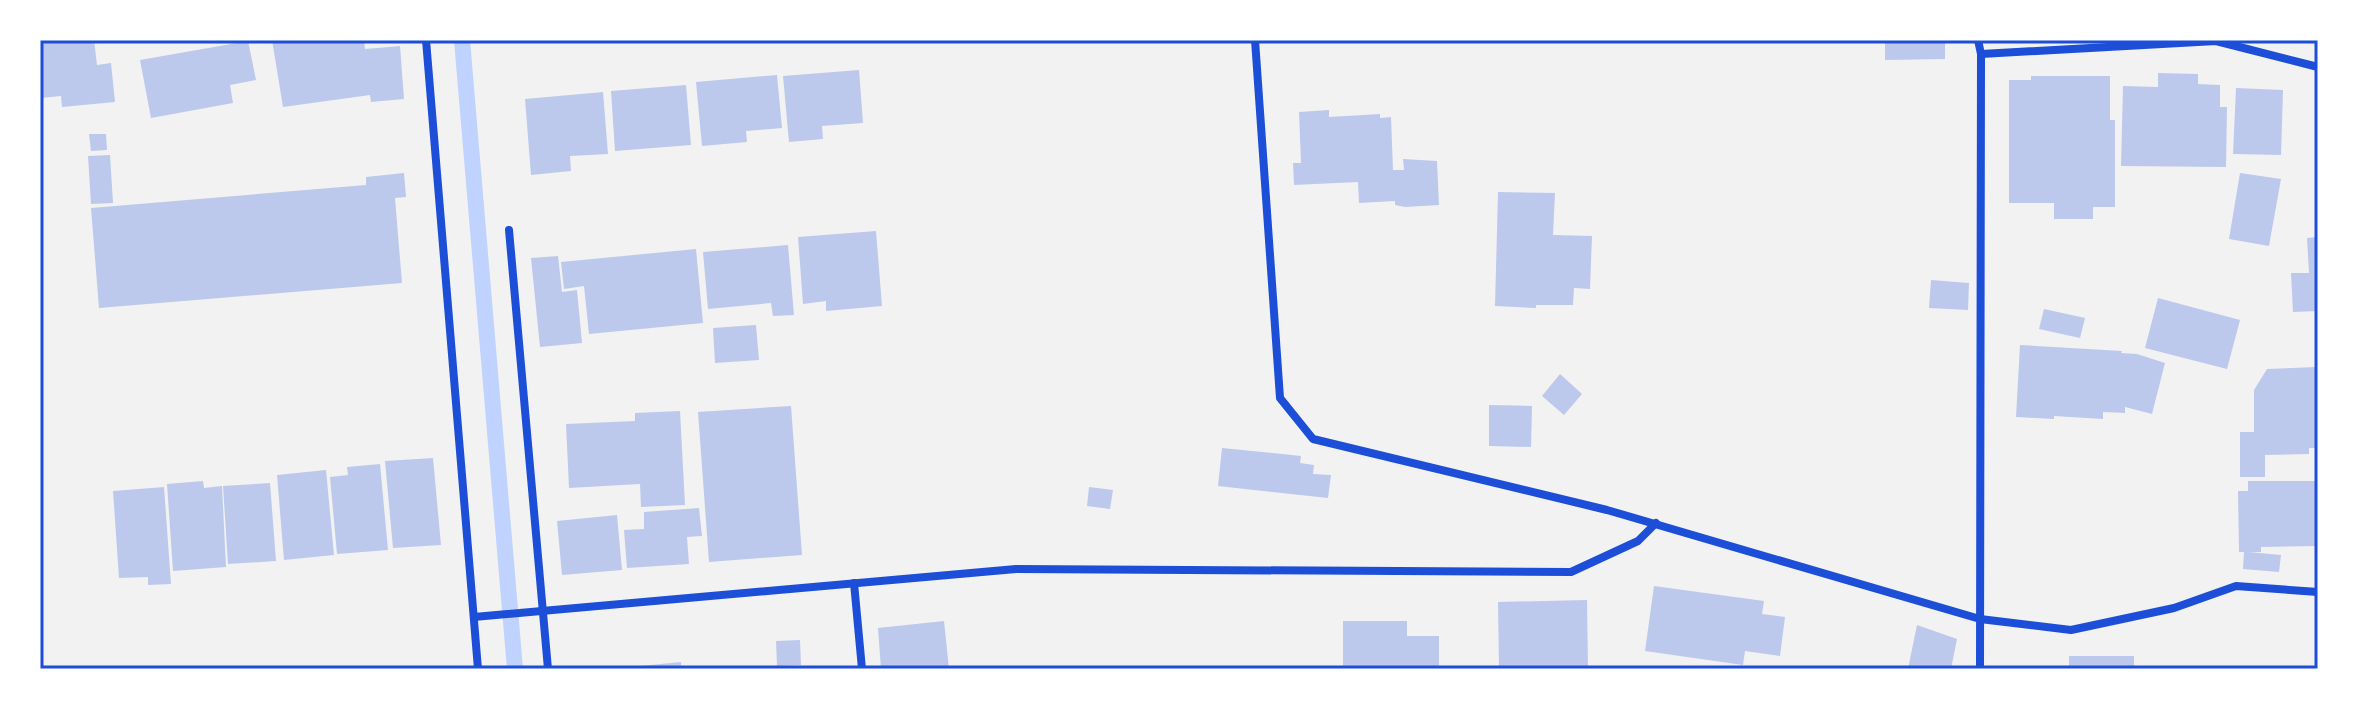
<svg xmlns="http://www.w3.org/2000/svg" width="2358" height="709" font-family="Figtree,sans-serif">
<style>
.lines{fill:none;stroke-linecap:round;stroke-linejoin:round}
.stream{stroke:#bfd3fe;stroke-width:16}
.building{fill:#bdc9ec}
.minor{stroke:#1d4ed8;stroke-width:8}
.neatline{fill:none;stroke:#1d4ed8;stroke-width:3}
</style>
<rect width="100%" height="100%" fill="#f2f2f2"/>
<g class="lines">
<!-- stream -->
<polyline class="stream" points="462,40 515,669"/>
</g>
<!-- building -->
<g class="building">
<polygon points="40,40 94,40 97,65 111,63 115,102 62,107 61,96 40,98"/>
<polygon points="272,40 364,40 365,49 400,46 404,99 371,102 370,95 283,107"/>
<polygon points="1885,40 1945,40 1945,59 1885,60"/>
<polygon points="248,41 256,80 230,85 233,103 151,118 140,60"/>
<polygon points="859,70 863,123 822,126 823,139 789,142 783,76"/>
<polygon points="2158,73 2198,74 2198,84 2220,85 2220,107 2227,107 2226,167 2121,166 2123,86 2158,87"/>
<polygon points="777,75 782,128 746,131 747,142 702,146 696,82"/>
<polygon points="2031,76 2110,76 2110,120 2115,120 2115,207 2093,207 2093,219 2054,219 2054,203 2009,203 2009,80 2031,80"/>
<polygon points="686,85 691,145 615,151 611,91"/>
<polygon points="2236,88 2283,90 2281,155 2233,154"/>
<polygon points="603,92 608,154 570,156 571,171 531,175 525,99"/>
<polygon points="1329,110 1329,117 1380,114 1380,118 1391,117 1393,170 1404,170 1403,159 1437,161 1439,205 1405,207 1395,205 1395,201 1359,203 1358,182 1294,185 1293,163 1301,163 1299,112"/>
<polygon points="89,134 106,134 107,150 91,151"/>
<polygon points="110,155 113,203 91,204 88,156"/>
<polygon points="404,173 406,197 395,198 402,283 99,308 91,208 366,185 366,177"/>
<polygon points="2240,173 2281,179 2269,246 2229,239"/>
<polygon points="1498,192 1555,193 1553,235 1592,236 1590,289 1574,288 1573,305 1536,305 1536,308 1495,306"/>
<polygon points="876,231 882,306 826,311 826,301 803,304 798,237"/>
<polygon points="2318,237 2318,311 2293,312 2291,273 2309,273 2307,238"/>
<polygon points="788,245 794,315 773,316 771,303 708,309 703,252"/>
<polygon points="696,249 703,323 589,334 584,286 564,289 561,262"/>
<polygon points="558,256 562,292 577,290 582,343 540,347 531,258"/>
<polygon points="1931,280 1969,283 1968,310 1929,308"/>
<polygon points="2158,298 2240,320 2227,369 2145,348"/>
<polygon points="2044,309 2085,318 2080,338 2039,329"/>
<polygon points="756,325 759,360 715,363 713,328"/>
<polygon points="2020,345 2122,351 2121,353 2137,354 2165,363 2152,414 2125,407 2125,413 2103,412 2103,419 2054,416 2054,419 2016,417"/>
<polygon points="2316,367 2318,448 2309,448 2309,454 2265,455 2265,477 2240,477 2240,432 2254,432 2254,390 2267,369"/>
<polygon points="1560,374 1582,394 1564,415 1542,396"/>
<polygon points="1489,405 1532,406 1531,447 1489,446"/>
<polygon points="791,406 802,555 709,562 698,412"/>
<polygon points="680,411 685,505 641,507 640,484 569,488 566,424 635,421 635,413"/>
<polygon points="1222,448 1301,456 1300,463 1314,465 1313,474 1331,475 1328,498 1218,486"/>
<polygon points="433,458 441,545 393,548 385,461"/>
<polygon points="380,464 388,550 337,554 330,477 348,475 347,467"/>
<polygon points="326,470 334,555 284,560 277,475"/>
<polygon points="203,481 204,488 222,486 226,567 173,571 167,484"/>
<polygon points="2248,481 2318,481 2318,546 2261,547 2261,552 2249,552 2281,555 2279,572 2243,569 2244,552 2239,552 2238,491 2248,491"/>
<polygon points="270,483 276,561 228,564 223,486"/>
<polygon points="164,487 171,584 148,585 148,577 119,578 113,491"/>
<polygon points="1089,487 1113,490 1110,509 1087,506"/>
<polygon points="699,508 702,536 687,537 689,564 627,568 624,530 644,529 644,512"/>
<polygon points="617,515 622,570 562,575 557,521"/>
<polygon points="1654,586 1764,601 1762,614 1785,617 1780,656 1745,651 1743,665 1645,651"/>
<polygon points="1587,600 1588,669 1499,669 1498,602"/>
<polygon points="944,621 949,669 881,669 878,628"/>
<polygon points="1343,621 1407,621 1407,636 1439,636 1439,669 1343,669"/>
<polygon points="1917,625 1957,639 1951,669 1908,669"/>
<polygon points="800,640 801,665 777,666 776,641"/>
<rect x="2069" y="656" width="65" height="13"/>
<polygon points="681,662 681,669 630,669 630,667"/>
</g>
<g class="lines">
<!-- minor -->
<g class="minor">
<polyline points="426,40 478,669"/>
<polyline points="1255,40 1280,398 1313,439 1607,510 1980,619 2071,630 2174,608 2236,586 2318,592"/>
<polyline points="1978,40 1981,54 1980,669"/>
<polyline points="1981,54 2216,41 2318,67"/>
<polyline points="509,230 548,669"/>
<polyline points="854,583 862,669"/>
<polyline points="474,617 1016,569 1571,572 1638,541 1656,523"/>
</g>
</g>
<!-- border -->
<rect width="2358" height="709" fill="none" stroke="#ffffff" stroke-width="84"/>
<rect x="42" y="42" width="2274" height="625" class="neatline"/>
</svg>
